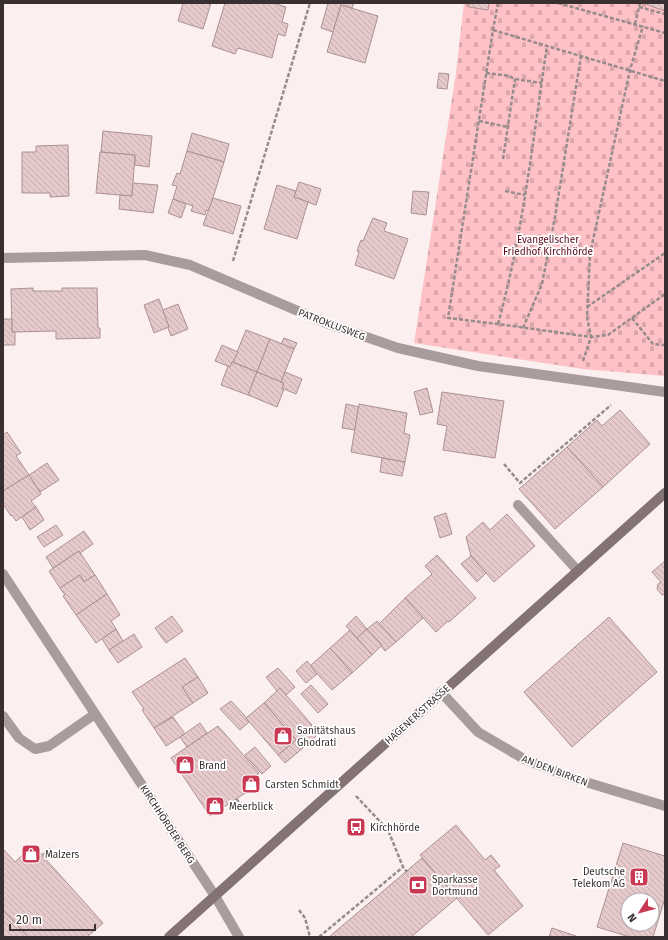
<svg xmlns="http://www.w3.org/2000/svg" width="668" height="940" font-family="'Fira Sans',sans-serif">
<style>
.cemetery{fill:url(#cemetery-stones)}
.building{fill:url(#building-back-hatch);stroke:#ac9192;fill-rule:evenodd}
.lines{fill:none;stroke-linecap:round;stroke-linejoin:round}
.path{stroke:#978c8d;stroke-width:2.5;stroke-dasharray:4 2;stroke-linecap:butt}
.lane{stroke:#a89c9d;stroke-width:10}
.street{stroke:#a89c9d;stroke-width:10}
.secondary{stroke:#847374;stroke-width:10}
.labels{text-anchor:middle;stroke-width:3.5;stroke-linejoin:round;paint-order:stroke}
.park-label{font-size:10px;fill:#58081b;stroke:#fff}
.street-label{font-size:10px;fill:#3a2f30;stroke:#fff}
.poi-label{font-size:10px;fill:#3a2f30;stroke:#fff;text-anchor:start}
</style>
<defs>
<pattern id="cemetery-stones" width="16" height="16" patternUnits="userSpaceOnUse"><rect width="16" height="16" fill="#fec1c5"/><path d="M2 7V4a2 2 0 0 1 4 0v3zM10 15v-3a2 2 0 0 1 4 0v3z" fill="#daa6aa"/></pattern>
<pattern id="building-back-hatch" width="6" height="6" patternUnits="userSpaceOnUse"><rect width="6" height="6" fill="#e5c9cb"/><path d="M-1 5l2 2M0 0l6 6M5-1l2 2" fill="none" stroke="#c5adaf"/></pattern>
</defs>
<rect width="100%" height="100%" fill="#fbeff0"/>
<!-- cemetery -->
<polygon class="cemetery" points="464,3 665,3 665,376 583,369 414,343 456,73"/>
<!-- building -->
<g class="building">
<polygon points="183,3 211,3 203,29 178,21"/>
<polygon points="225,3 273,3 286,7 282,22 288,24 285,36 278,34 272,58 238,48 235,54 212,46"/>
<polygon points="328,3 354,3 352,8 341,5 333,32 321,28"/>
<polygon points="469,3 489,3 488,10 469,7"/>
<polygon points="645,3 665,3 665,11 645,4"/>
<polygon points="341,5 378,16 365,63 327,52"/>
<polygon points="439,73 449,74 447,89 437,88"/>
<polygon points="103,131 152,136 149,167 135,165 135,155 101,152"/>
<polygon points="192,133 229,144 224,162 187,151"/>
<polygon points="68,145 69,196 50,197 50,193 22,193 22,152 36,152 36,146"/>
<polygon points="187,151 224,162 209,211 206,210 205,215 191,211 193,206 173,199 177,186 172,185 177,173 180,174"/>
<polygon points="100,152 135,155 132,196 96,193"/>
<polygon points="299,182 321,189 316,205 294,197"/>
<polygon points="133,183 158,185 153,213 119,209 120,195 132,196"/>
<polygon points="277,185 296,191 294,197 308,202 297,239 264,229"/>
<polygon points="413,191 429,192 426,215 411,213"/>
<polygon points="213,198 241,206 233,234 203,225"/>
<polygon points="173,199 186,204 181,218 168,213"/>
<polygon points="373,218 387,223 384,231 408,239 394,279 355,265 359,252 357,251 361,240 363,241"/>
<polygon points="33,288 33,291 62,291 62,288 97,288 98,328 100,328 100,338 56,339 56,331 12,332 11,289"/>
<polygon points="159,299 169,327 154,333 144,305"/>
<polygon points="178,304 188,329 171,336 168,328 169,327 163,310"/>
<polygon points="3,319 12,319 12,332 15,332 15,345 3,345"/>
<polygon points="246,330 270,339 257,372 233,362"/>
<polygon points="284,338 297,343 294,349 281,344"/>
<polygon points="270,339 294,349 281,382 257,372"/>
<polygon points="222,345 238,352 230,367 215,361"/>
<polygon points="232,362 257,372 248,395 221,385 228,366 230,367"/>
<polygon points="257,372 284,383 282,388 284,389 277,407 248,395"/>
<polygon points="285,372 302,379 296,394 282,388 284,383 281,382"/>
<polygon points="427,388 433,412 420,415 414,392"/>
<polygon points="442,392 504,401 495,458 443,450 447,426 437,424"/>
<polygon points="346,404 359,407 355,430 342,428"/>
<polygon points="359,404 407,413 404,433 410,435 405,462 351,452"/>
<polygon points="620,410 650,444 603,487 567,447 597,420 602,426"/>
<polygon points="7,432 21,453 16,456 29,475 3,491 3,435"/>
<polygon points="567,447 603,487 555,529 519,489"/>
<polygon points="382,458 405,462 402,476 380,472"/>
<polygon points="47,463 59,480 40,492 29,475"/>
<polygon points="29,475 41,494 31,501 36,507 16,521 12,515 11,516 3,504 3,491"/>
<polygon points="36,507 44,520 30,530 22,517"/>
<polygon points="446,513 452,534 440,538 434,517"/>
<polygon points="507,514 535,546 494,582 471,556 466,537 483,522 490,530"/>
<polygon points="56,525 63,535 44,547 37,537"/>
<polygon points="84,531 93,544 80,553 79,551 53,568 46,557"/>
<polygon points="79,551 95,575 84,582 80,575 60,588 49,571"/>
<polygon points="437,555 476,598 449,622 448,621 436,632 405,598 432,574 425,566"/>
<polygon points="471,556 486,573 477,582 461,564"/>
<polygon points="665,561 665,594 662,595 657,589 658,584 661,582 652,572"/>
<polygon points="80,575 84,582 95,575 107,594 76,615 63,596 65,595 60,588"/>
<polygon points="107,594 120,615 111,621 116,629 96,643 76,615"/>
<polygon points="405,598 423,618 396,642 379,624"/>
<polygon points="172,616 183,631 166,643 155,628"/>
<polygon points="356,616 367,629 357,638 346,626"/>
<polygon points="609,617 657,672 572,747 524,692"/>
<polygon points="377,621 396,642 385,651 381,646 382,645 367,629"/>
<polygon points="116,629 123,641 109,650 102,639"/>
<polygon points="367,629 382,645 372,655 357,638"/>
<polygon points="350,630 372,655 352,673 330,648"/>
<polygon points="134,634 142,647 118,663 109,650"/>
<polygon points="330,648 352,673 332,690 310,666"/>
<polygon points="185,658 198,677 182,687 193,703 154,728 142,710 144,709 132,692"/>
<polygon points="307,661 317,674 306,683 296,671"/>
<polygon points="278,668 295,687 286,695 280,688 277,691 266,677"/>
<polygon points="198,677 208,693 193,703 182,687"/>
<polygon points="311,685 328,704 318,713 301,694"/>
<polygon points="280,688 312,725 296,740 264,703"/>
<polygon points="231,701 247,718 246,718 249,722 240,730 220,709"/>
<polygon points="264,703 296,740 278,755 246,718"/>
<polygon points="173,717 185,734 166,746 154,728"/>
<polygon points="200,723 207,733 187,747 180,737"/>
<polygon points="218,726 259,773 252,780 256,786 210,816 171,758"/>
<polygon points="311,726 315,730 316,736 303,748 296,740"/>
<polygon points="296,740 303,748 285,763 278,755"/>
<polygon points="255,747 271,766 262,774 245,755"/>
<polygon points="456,825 485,860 491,855 500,866 494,870 523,906 488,935 420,855"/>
<path d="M623,843L665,856V898L653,937H630L597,927ZM628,900H652V924H628Z"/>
<polygon points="33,845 103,923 87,937 28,937 3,910 3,849 15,862"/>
<polygon points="422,858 457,898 411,937 329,937"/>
<polygon points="3,910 28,937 3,937"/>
<polygon points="552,928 576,936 576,937 549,937"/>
</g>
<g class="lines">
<!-- path -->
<g class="path">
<polyline points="498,3 493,30 448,318 498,324 591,337 608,335 665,294"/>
<polyline points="558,3 665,33"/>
<polyline points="639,7 665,14"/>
<polyline points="635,24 640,3"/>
<polyline points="493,30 665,81"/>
<polyline points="486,73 509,76 515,79 542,83"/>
<polyline points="479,121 508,127"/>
<polyline points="503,159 515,79"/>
<polyline points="505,191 525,195"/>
<polyline points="233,261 310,3"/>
<polyline points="587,307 665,253"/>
<polyline points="632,318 653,344 665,345"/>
<path d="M498,324C523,233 533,139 547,46"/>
<polyline points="523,328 542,284 555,217 581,56"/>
<polyline points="583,361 591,337 587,317 590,254 630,70 643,26"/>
<polyline points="504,464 520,483 611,405"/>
<polyline points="356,796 388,830 403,867 407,872"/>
<polyline points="236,799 241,804"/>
<polyline points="43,855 52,847"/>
<polyline points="299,910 305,918 310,937"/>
<polyline points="319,937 403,867"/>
</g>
<!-- lane -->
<polyline class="lane" points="518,505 578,571"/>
<!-- street -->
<g class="street">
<polyline points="3,258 145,255 190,265 326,323 398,348 478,366 665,392"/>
<polyline points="3,574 215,896 239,937"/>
<polyline points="441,692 478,732 524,759 579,780 665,806"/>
<polyline points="3,716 19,738 35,749 49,746 95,714"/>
</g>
<!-- secondary -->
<polyline class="secondary" points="169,937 665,493"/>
</g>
<!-- icons -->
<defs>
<symbol id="shop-square" viewBox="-11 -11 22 22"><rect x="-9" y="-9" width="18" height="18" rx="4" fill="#c93953" stroke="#fff"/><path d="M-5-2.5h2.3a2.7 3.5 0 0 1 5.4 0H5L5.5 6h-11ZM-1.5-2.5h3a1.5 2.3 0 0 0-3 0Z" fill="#fff"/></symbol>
<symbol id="bus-square" viewBox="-11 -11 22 22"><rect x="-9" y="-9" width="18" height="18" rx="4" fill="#c93953" stroke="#fff"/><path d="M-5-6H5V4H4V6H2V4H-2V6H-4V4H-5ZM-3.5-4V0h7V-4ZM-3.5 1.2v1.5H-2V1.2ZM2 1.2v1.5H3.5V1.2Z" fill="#fff"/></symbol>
<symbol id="building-square" viewBox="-11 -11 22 22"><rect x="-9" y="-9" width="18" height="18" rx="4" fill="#c93953" stroke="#fff"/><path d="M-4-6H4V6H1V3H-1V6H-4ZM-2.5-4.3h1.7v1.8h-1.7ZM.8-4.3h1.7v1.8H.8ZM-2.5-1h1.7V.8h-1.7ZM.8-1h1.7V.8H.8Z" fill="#fff"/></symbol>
<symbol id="bank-square" viewBox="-11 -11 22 22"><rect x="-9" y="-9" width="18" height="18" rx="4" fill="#c93953" stroke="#fff"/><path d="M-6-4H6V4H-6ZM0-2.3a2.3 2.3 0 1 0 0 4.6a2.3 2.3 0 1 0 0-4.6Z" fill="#fff"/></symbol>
</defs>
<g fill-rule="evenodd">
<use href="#shop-square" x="272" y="725" width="22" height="22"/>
<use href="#shop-square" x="174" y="754" width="22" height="22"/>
<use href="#shop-square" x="240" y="773" width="22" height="22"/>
<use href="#shop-square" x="204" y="795" width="22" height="22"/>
<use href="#bus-square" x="345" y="816" width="22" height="22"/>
<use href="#shop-square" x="20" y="843" width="22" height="22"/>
<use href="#building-square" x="628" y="866" width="22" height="22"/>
<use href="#bank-square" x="407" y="874" width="22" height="22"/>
</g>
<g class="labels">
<!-- park labels -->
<g class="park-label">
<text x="548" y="243">Evangelischer<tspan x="548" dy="12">Friedhof Kirchhörde</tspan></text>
</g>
<!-- street labels -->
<g class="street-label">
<text transform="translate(332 324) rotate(21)" y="4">PATROKLUSWEG</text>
<text transform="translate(417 714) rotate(-42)" y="4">HAGENER STRASSE</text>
<text transform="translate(555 770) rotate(21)" y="4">AN DEN BIRKEN</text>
<text transform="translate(168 824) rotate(57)" y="4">KIRCHHÖRDER BERG</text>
</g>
<!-- poi labels -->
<g class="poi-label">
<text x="297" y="734">Sanitätshaus<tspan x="297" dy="12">Ghodrati</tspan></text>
<text x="199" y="769">Brand</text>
<text x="265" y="788">Carsten Schmidt</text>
<text x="229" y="810">Meerblick</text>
<text x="370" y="831">Kirchhörde</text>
<text x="45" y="858">Malzers</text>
<text x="625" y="875" text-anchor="end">Deutsche<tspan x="625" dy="12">Telekom AG</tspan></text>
<text x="432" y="883">Sparkasse<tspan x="432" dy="12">Dortmund</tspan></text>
</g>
</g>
<!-- border -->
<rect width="668" height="940" fill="none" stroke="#3a2f30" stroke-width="8"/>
<!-- north arrow -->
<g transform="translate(640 912) rotate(234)"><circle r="19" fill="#ffffff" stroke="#b0acac"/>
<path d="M0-3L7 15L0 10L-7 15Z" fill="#c93953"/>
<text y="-6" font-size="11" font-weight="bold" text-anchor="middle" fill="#3a2f30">N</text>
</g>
<!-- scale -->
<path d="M10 924v6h85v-6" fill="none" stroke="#3a2f30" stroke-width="2"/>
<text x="16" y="924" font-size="12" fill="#3a2f30" stroke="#ffffff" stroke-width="3" paint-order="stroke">20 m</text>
</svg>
